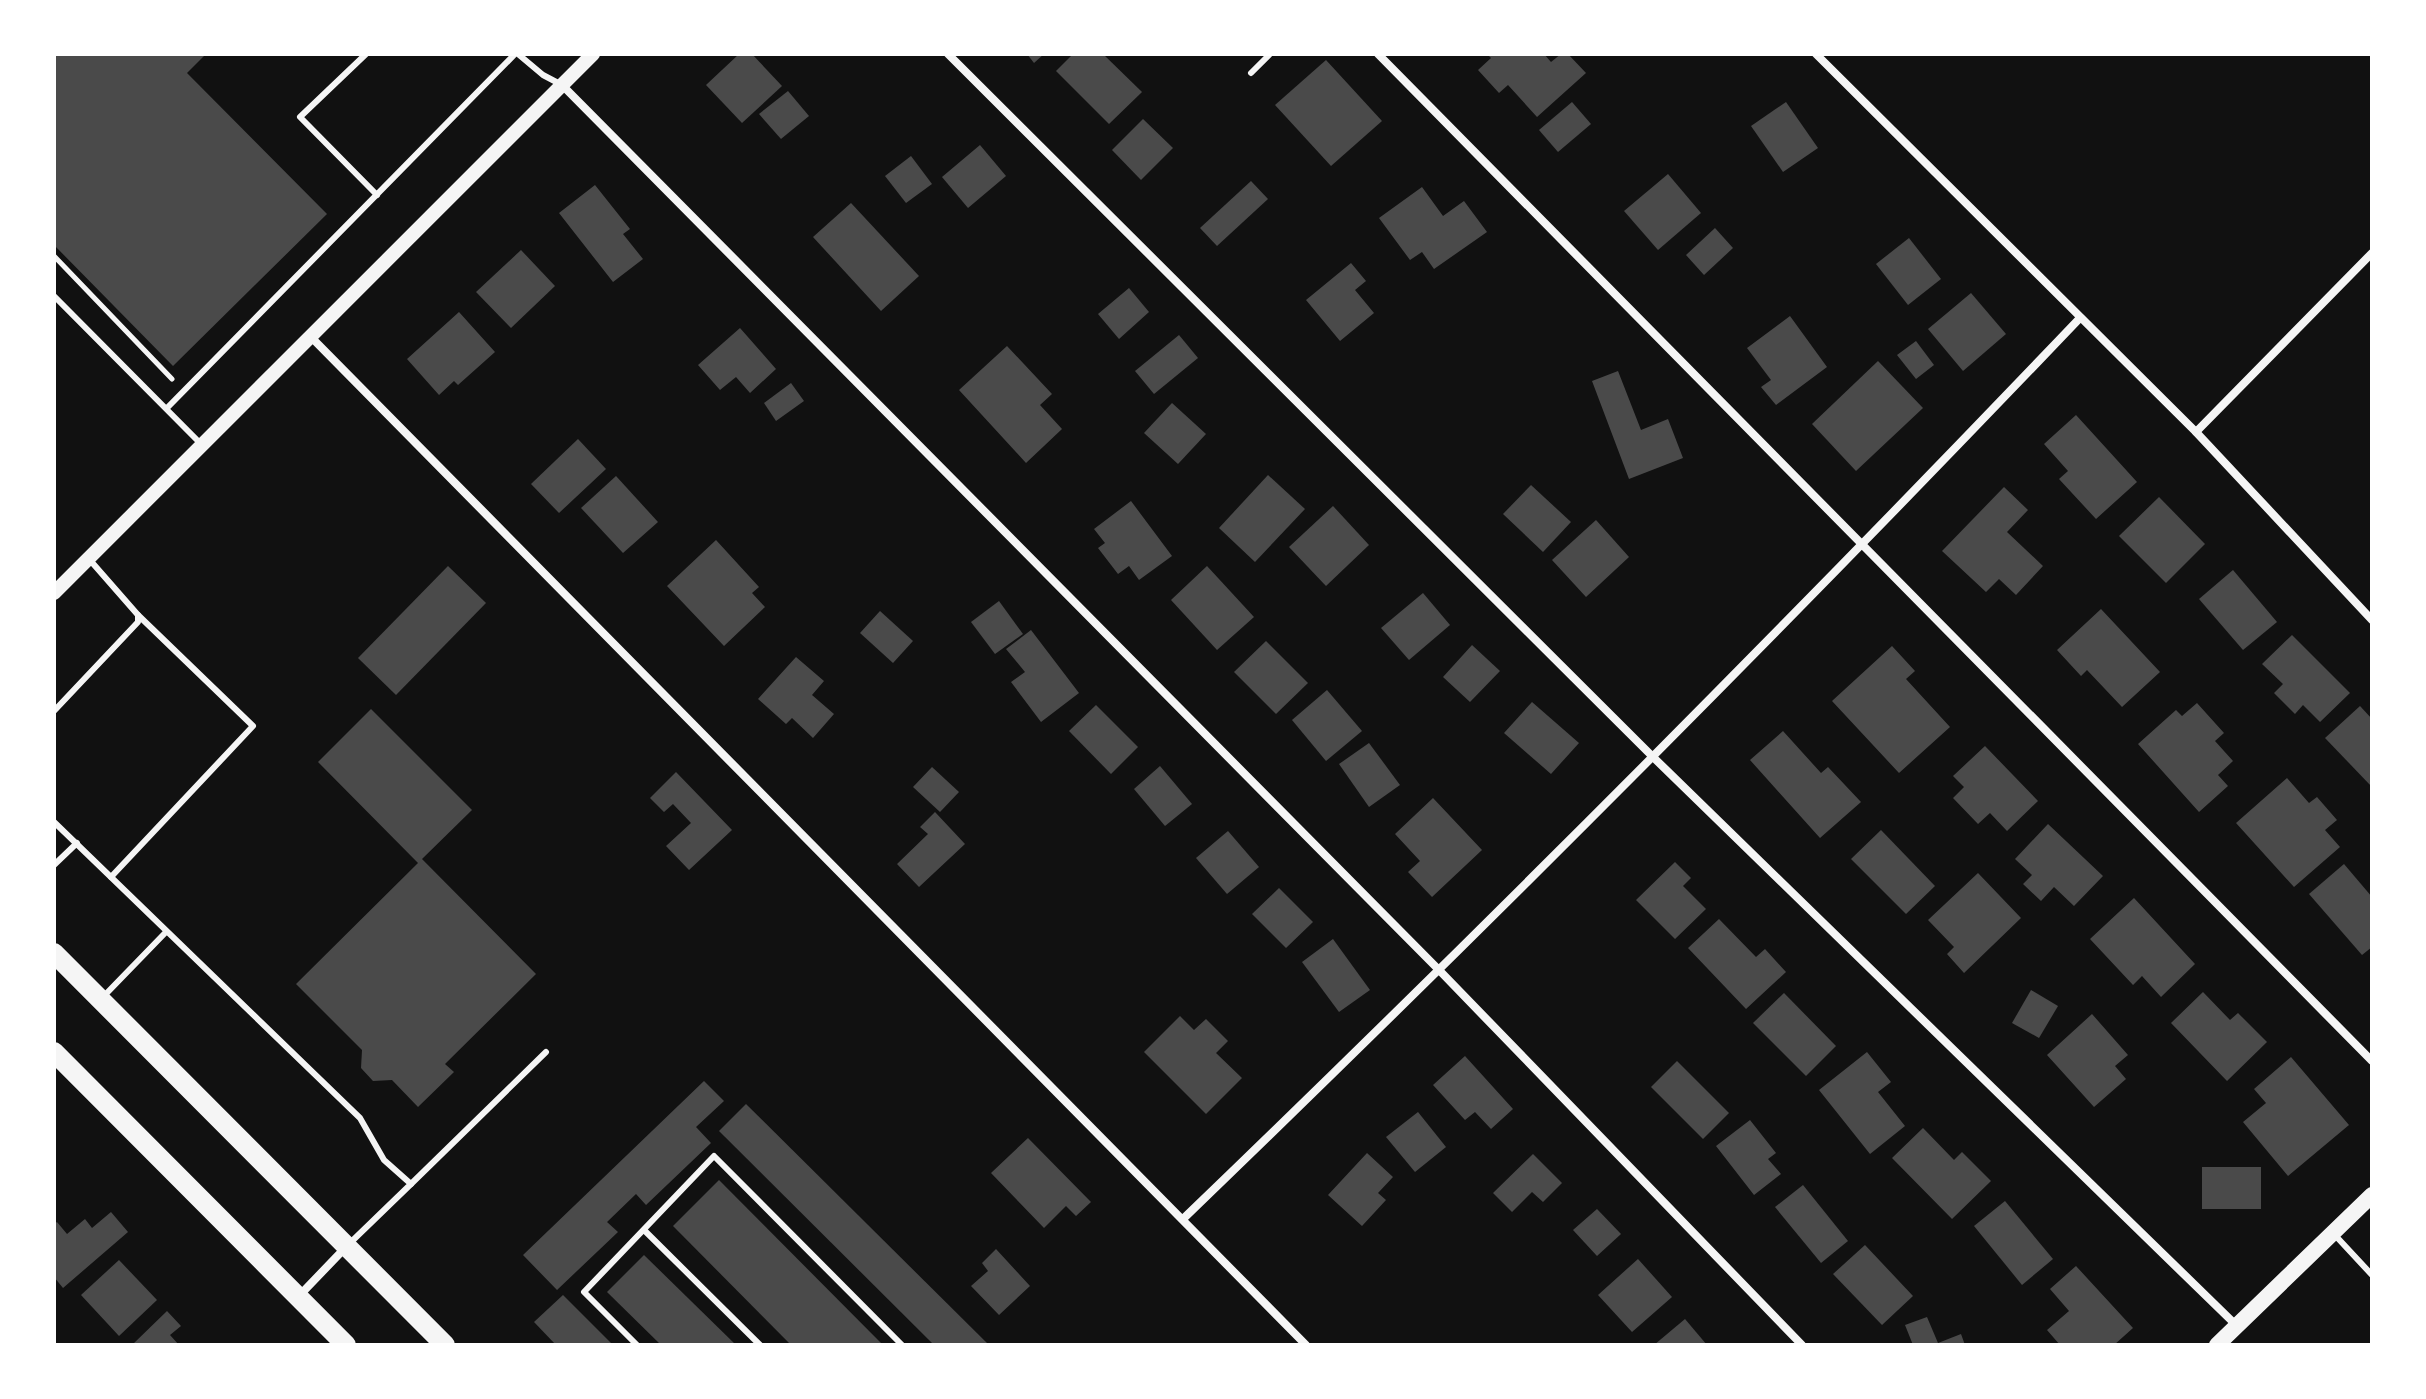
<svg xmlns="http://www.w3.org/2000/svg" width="2426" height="1399" font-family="'PT Sans',sans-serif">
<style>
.building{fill:#4a4a4a}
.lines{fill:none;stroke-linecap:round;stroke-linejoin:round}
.path{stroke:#f5f5f5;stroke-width:5}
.service{stroke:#f5f5f5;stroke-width:6}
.minor{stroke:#f5f5f5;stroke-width:8}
.tertiary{stroke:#f5f5f5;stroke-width:14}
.secondary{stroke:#f5f5f5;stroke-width:16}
.primary{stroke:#f5f5f5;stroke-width:20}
</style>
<rect width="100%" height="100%" fill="#111"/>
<!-- building -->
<g class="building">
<polygon points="54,54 206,54 187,73 327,214 173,366 54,245"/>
<polygon points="739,54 752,54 782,86 742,123 706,85"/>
<polygon points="1027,54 1044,54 1034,63"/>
<polygon points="1073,54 1103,54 1142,92 1109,124 1056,71"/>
<polygon points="1487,54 1544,54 1551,62 1561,54 1568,54 1586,73 1537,117 1508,85 1499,93 1478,70 1491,58"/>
<polygon points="1326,60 1382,121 1331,166 1275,105"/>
<polygon points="788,91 809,116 781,139 759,114"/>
<polygon points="1572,102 1591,124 1558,152 1539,130"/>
<polygon points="1786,102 1818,148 1783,172 1751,126"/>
<polygon points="1143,119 1173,148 1141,180 1112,150"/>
<polygon points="980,145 1006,176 968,208 942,177"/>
<polygon points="911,156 932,184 906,203 885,176"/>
<polygon points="1668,174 1701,213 1658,250 1624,211"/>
<polygon points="1251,181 1268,199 1217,246 1200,228"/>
<polygon points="595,185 630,229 623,234 643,259 613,282 559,213"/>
<polygon points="1422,187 1443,216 1464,201 1487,232 1434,269 1422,252 1410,260 1379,218"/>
<polygon points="851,203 919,276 881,311 813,237"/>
<polygon points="1715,228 1733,248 1704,275 1686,255"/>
<polygon points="1909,238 1941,279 1908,305 1876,264"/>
<polygon points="521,250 555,286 511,328 476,292"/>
<polygon points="1351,263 1366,281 1355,290 1374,313 1340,341 1306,300"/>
<polygon points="1129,288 1149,312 1119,339 1098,314"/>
<polygon points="1971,293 2006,334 1963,371 1928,329"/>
<polygon points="459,312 495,352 458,385 454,381 439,395 407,359"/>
<polygon points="1790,316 1827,367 1776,405 1761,387 1771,380 1747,348"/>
<polygon points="740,328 776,369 750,393 736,377 720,390 698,365"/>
<polygon points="1179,335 1198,358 1154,394 1135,371"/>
<polygon points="1916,341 1934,365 1916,379 1897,355"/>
<polygon points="1007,346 1052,394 1040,405 1062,429 1026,463 959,390"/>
<polygon points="1878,361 1923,408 1856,471 1812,424"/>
<polygon points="1618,371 1641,430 1668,419 1683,458 1629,479 1592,381"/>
<polygon points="791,383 804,401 776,421 764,403"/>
<polygon points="1172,403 1206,434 1178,464 1144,433"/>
<polygon points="2076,415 2137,482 2096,519 2059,479 2068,471 2044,444"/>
<polygon points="578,439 606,469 559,513 531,484"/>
<polygon points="1268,475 1305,509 1255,562 1219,528"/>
<polygon points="616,476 658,522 623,553 581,508"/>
<polygon points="1531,485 1571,522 1543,552 1503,514"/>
<polygon points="2004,487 2028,510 2007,532 2043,566 2016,595 1999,579 1986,592 1942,551"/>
<polygon points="2159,497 2205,544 2166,583 2119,536"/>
<polygon points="1131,501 1172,556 1139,580 1129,566 1118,574 1098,548 1105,543 1094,529"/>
<polygon points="1333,506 1369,545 1326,586 1289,547"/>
<polygon points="1596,520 1629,557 1586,597 1552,560"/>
<polygon points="716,540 759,587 752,593 765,607 724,646 667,586"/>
<polygon points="448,566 486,603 396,695 358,658"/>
<polygon points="1207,566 1254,617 1217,650 1171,600"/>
<polygon points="2233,570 2277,622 2243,650 2199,599"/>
<polygon points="1423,593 1450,625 1409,660 1381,628"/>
<polygon points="999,601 1023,634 995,654 971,622"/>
<polygon points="2101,609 2160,672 2122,707 2087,670 2081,676 2057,650"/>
<polygon points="880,611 913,641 893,663 860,633"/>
<polygon points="1031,630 1079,693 1041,722 1011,682 1025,672 1006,649"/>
<polygon points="2292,635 2350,693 2320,722 2303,705 2295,714 2274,693 2283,684 2262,664"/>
<polygon points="1266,641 1308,683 1276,714 1234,672"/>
<polygon points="1472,645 1500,671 1470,702 1443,677"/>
<polygon points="1892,646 1915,671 1906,679 1950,727 1899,773 1832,701"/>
<polygon points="796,657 824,681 812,695 834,714 813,738 792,718 786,724 758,699"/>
<polygon points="1327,690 1362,731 1326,761 1292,720"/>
<polygon points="1532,702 1579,743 1551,774 1504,733"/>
<polygon points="2197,703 2224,733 2215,741 2233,761 2218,775 2228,786 2199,812 2138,744 2176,710 2182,716"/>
<polygon points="1096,705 1138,747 1111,774 1069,731"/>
<polygon points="2360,706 2372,719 2372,787 2325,738"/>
<polygon points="371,709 472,810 422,859 536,974 445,1064 454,1072 418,1107 392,1080 373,1081 361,1068 362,1050 296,984 418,863 318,762"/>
<polygon points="1783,731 1821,773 1828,767 1861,802 1820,838 1750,760"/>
<polygon points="1369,743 1400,785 1369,807 1339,764"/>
<polygon points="1985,746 2038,801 2007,831 1990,813 1978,824 1953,798 1964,787 1953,776"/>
<polygon points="1160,766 1192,804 1165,826 1134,789"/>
<polygon points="932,767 959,792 940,812 913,787"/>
<polygon points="676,772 732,830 689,870 666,846 691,823 673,804 664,812 650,798"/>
<polygon points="2287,778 2309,803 2317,797 2337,820 2325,830 2340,847 2294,887 2236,823"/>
<polygon points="1433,798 1482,850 1432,897 1408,872 1420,861 1395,834"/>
<polygon points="935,812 965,844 919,887 897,864 928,834 920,827"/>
<polygon points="2048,824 2103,876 2074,906 2054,887 2041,901 2023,884 2032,875 2015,859"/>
<polygon points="1881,830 1935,886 1906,914 1851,859"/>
<polygon points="1228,831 1259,867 1227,894 1196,858"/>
<polygon points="1675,862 1691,878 1683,886 1706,909 1675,939 1636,900"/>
<polygon points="2344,864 2372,897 2372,947 2362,955 2309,894"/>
<polygon points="1978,873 2021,918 1964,973 1947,954 1954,947 1928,920"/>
<polygon points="1279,888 1313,922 1286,948 1252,914"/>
<polygon points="2134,898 2195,964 2161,997 2142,976 2133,985 2090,939"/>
<polygon points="1719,919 1756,957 1765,949 1786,972 1746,1009 1688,948"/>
<polygon points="1333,939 1370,990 1339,1012 1302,962"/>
<polygon points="2031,990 2058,1006 2039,1038 2012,1023"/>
<polygon points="2203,992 2230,1020 2238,1013 2267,1042 2227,1081 2171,1023"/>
<polygon points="1784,993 1836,1046 1806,1076 1753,1023"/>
<polygon points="2092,1014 2128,1055 2115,1066 2126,1079 2094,1107 2047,1055"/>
<polygon points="1180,1016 1194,1030 1206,1019 1228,1041 1216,1053 1242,1078 1206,1114 1144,1052"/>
<polygon points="1867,1052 1891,1082 1878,1092 1905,1126 1870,1154 1819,1090"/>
<polygon points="1465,1056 1513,1109 1491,1129 1475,1112 1465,1120 1433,1085"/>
<polygon points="2291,1057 2349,1125 2288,1176 2243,1122 2266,1103 2254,1089"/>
<polygon points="1677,1061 1729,1113 1703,1139 1651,1087"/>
<polygon points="704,1081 724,1101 696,1127 711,1143 646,1205 636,1194 607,1222 618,1232 557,1290 523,1255"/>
<polygon points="746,1104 989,1345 934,1345 719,1131"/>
<polygon points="1418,1112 1446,1147 1415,1172 1386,1137"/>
<polygon points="1750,1120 1776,1153 1768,1159 1781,1174 1754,1195 1716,1146"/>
<polygon points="1923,1128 1954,1160 1962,1152 1991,1181 1952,1219 1892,1158"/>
<polygon points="1028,1138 1091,1202 1076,1216 1066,1206 1044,1228 991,1173"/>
<polygon points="1367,1153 1393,1177 1378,1193 1386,1200 1362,1226 1328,1195"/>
<polygon points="1533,1154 1562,1183 1543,1202 1532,1192 1512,1212 1493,1193"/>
<rect x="2202" y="1167" width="59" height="42"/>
<polygon points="719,1180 883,1345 791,1345 673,1226"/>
<polygon points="1803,1185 1848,1241 1821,1263 1775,1207"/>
<polygon points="2005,1201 2053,1259 2022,1285 1974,1226"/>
<polygon points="1597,1209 1621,1234 1597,1256 1573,1230"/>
<polygon points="111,1212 128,1232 63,1288 54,1277 54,1224 57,1222 67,1234 85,1219 92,1228"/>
<polygon points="1865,1245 1913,1296 1882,1325 1833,1274"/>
<polygon points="996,1249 1030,1286 999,1315 971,1286 988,1271 982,1263"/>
<polygon points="644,1255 736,1345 661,1345 607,1292"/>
<polygon points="1638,1259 1672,1297 1632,1332 1598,1295"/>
<polygon points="119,1260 157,1300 119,1336 81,1295"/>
<polygon points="2076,1266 2133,1328 2114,1345 2060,1345 2047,1330 2069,1311 2050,1289"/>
<polygon points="563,1295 613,1345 556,1345 534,1322"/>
<polygon points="167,1311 181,1326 170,1335 179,1345 132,1345"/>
<polygon points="1927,1317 1938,1343 1961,1334 1965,1345 1913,1345 1905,1325"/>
<polygon points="1685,1319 1707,1345 1654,1345"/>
</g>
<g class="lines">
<!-- path -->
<polyline class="path" points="54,256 172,379"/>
<!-- service -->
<g class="service">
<polyline points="366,54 300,117 377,195"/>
<polyline points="518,54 543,75 562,85"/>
<polyline points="1251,73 1270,54"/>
<polyline points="54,296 200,443"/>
<polyline points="167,408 515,54"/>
<polyline points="54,711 138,622 138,615 89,559"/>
<polyline points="54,822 360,1118 384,1160 411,1184 349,1244"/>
<polyline points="54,865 77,843"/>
<polyline points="111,877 253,726 138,615"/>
<polyline points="102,998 166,932"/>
<polyline points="411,1184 546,1052"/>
<polyline points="644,1230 760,1345"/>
<polyline points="2333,1233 2372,1275"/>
<polyline points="637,1345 584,1292 714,1156 902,1345"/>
</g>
<!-- minor -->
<g class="minor">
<polyline points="948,54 1652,756 2237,1326"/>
<polyline points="1378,54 2372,1061"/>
<polyline points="1816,54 2196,432 2372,620"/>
<polyline points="562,85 1440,971 1802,1345"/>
<polyline points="310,336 1306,1345"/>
<polyline points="2196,432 2372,253"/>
<path d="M1183,1219C1488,925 1787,625 2079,319"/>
<polyline points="298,1297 346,1247"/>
</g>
<!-- tertiary -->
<polyline class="tertiary" points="54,593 593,54"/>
<!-- secondary -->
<polyline class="secondary" points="2217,1345 2372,1195"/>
<!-- primary -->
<g class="primary">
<polyline points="54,953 445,1345"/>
<polyline points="54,1052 346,1345"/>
</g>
</g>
<!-- border -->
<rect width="2426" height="1399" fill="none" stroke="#ffffff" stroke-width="112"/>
</svg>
